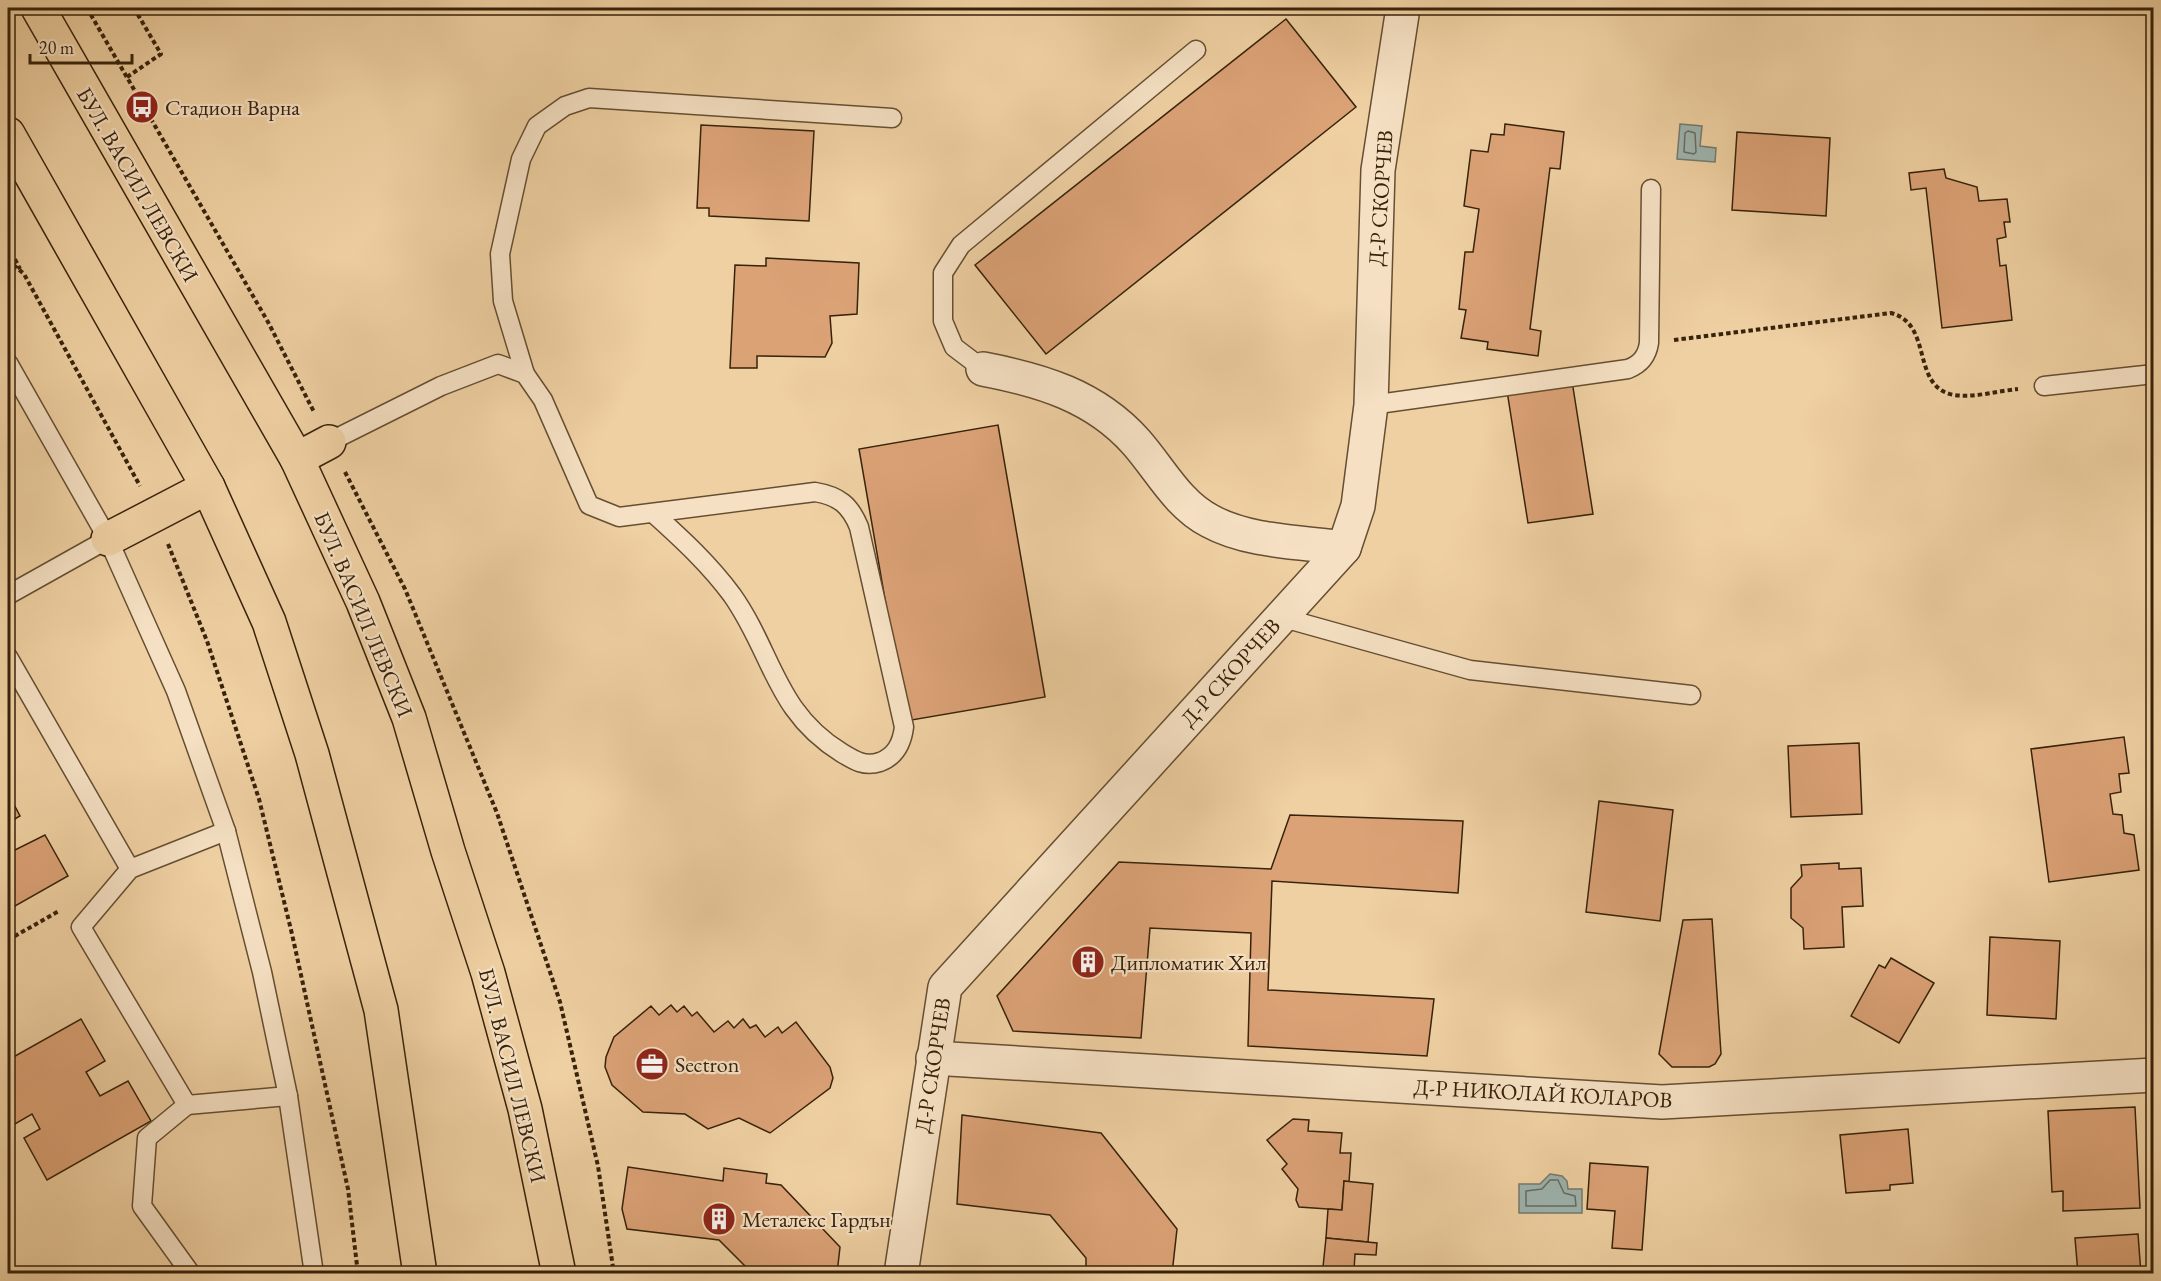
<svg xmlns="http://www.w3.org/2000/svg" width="2161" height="1281" font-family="'EB Garamond',serif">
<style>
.water{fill:#9db4af;stroke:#747a6d;stroke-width:1.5}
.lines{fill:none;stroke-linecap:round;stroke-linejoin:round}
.shore{stroke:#6a6b5d;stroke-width:1.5}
.building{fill:#dba276;stroke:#37220b;stroke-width:1.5}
.lane-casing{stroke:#654e31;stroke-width:21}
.street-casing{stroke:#654e31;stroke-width:36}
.highway-casing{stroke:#37220b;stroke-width:36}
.path{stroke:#37220b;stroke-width:4;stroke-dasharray:4.5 3;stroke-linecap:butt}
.lane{stroke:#f5e0c3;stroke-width:18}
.street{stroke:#f5e0c3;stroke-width:33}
.highway{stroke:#efd0a2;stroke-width:33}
.labels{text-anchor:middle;stroke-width:4.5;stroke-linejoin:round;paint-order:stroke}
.poi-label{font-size:22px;fill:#37220b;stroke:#f5e0c3;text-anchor:start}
.street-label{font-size:22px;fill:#37220b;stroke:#f5e0c3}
</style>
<rect width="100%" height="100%" fill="#efd0a2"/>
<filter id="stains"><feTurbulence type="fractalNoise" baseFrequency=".00333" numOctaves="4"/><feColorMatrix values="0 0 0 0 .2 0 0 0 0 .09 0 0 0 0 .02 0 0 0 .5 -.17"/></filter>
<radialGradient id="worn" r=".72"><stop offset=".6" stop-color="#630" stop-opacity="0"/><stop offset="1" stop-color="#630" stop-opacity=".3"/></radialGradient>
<!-- water -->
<g class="water">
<polygon points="1680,124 1702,126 1700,146 1716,148 1715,162 1677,159"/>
<polygon points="1550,1174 1562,1176 1567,1181 1568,1189 1582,1189 1582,1213 1519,1213 1519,1184 1540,1184"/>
</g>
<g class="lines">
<!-- shore -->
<g class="shore">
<polygon points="1688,131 1695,133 1696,152 1694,154 1684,152 1685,133"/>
<polygon points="1550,1180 1558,1180 1564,1193 1575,1196 1576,1206 1526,1206 1526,1191 1542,1189"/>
</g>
</g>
<!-- building -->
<g class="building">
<polygon points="1286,19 1356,107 1046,354 975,265"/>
<polygon points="1505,124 1564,132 1560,169 1550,168 1530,329 1541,331 1538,356 1487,349 1488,342 1461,338 1466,310 1459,309 1465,252 1473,252 1479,209 1464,206 1471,150 1488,152 1491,134 1504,135"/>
<polygon points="701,125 814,131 809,221 709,216 709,208 697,208"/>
<polygon points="1737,132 1830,138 1826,216 1732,210"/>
<polygon points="1944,169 1946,178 1977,187 1979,201 2007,199 2010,222 2004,222 2006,237 1997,239 2000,266 2006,265 2012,320 1942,328 1926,188 1911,190 1909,173"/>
<polygon points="766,258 859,263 857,314 830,316 832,343 825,357 757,356 757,368 730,368 735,265 766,266"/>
<polygon points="1572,381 1593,514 1528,523 1507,391"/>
<polygon points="998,425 1045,697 906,721 859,449"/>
<polygon points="2124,737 2129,773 2119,774 2121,792 2110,794 2113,814 2122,815 2124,833 2134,835 2139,870 2049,882 2031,749"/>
<polygon points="1859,743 1862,814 1791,817 1788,746"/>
<polygon points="8,793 20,816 8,823"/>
<polygon points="1599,801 1673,810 1660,921 1586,912"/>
<polygon points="1290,815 1463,821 1458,893 1272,881 1268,990 1434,999 1427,1056 1248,1046 1251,933 1150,928 1141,1038 1013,1031 997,996 1119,862 1271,869"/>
<polygon points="45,835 68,876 8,910 8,836 15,850"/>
<polygon points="1839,863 1839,869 1861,868 1863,906 1842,907 1844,947 1804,949 1803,928 1791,918 1791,888 1802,876 1801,865"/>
<polygon points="1712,919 1721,1054 1715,1064 1709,1067 1672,1067 1659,1054 1683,920"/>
<polygon points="1990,937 2060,941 2056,1019 1987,1015"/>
<polygon points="1891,958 1934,983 1899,1043 1851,1016 1879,965 1885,968"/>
<polygon points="671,1005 677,1012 684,1006 692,1016 697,1012 714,1032 728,1021 734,1028 743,1019 750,1028 756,1025 765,1037 778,1027 782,1033 796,1022 830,1067 833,1078 830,1088 770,1133 739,1118 708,1129 685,1114 643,1112 612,1085 605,1067 606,1057 614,1037 651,1006 659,1015"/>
<polygon points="81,1019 105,1061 86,1072 100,1096 128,1081 151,1121 47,1180 24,1138 40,1129 32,1114 8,1128 8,1060"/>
<polygon points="2135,1107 2140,1208 2063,1211 2063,1191 2052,1192 2048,1111"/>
<polygon points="962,1115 1101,1133 1177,1229 1172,1274 1086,1274 1086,1258 1050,1215 957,1204"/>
<polygon points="1293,1119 1309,1120 1308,1131 1342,1133 1340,1153 1351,1153 1349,1182 1344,1181 1342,1210 1299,1207 1296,1200 1298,1189 1282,1169 1287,1164 1267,1140"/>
<polygon points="1908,1129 1913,1183 1890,1185 1890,1190 1846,1193 1840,1135"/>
<polygon points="1590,1163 1648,1167 1642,1250 1612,1248 1615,1211 1587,1209"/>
<polygon points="628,1167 723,1181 724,1168 767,1174 766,1183 781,1185 840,1247 837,1274 753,1274 719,1240 627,1229 622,1209"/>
<polygon points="1344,1181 1373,1184 1368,1242 1326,1238 1328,1209 1342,1210"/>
<polygon points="2138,1234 2141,1274 2078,1274 2075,1238"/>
<polygon points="1326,1238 1377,1243 1376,1255 1355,1254 1354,1270 1323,1267"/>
</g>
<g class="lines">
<defs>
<g id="lane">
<polyline points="8,363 108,539 176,691 226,831 262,972 288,1096 314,1274"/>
<polyline points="983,369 954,347 943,321 943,273 961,245 1196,50"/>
<polyline points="525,374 503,301 500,254 521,159 537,126 565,106 589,98 892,118"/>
<polyline points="2044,386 2154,374"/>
<path d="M1371,405L1628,369C1641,364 1647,356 1649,343L1651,189"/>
<path d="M329,442L441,386L498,364L525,374L543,400L589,505L619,517L815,492C839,496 850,505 859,527L904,727C902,743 896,756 880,762C865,767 855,761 842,753C775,712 773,653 732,595C709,564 682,539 653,513"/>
<polyline points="8,595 108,539"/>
<polyline points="1280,617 1470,670 1691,695"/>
<polyline points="8,657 130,869"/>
<polyline points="226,831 130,869 81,927 187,1105 288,1096"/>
<polyline points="187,1105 147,1138 142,1206 191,1274"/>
</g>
<g id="street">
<path d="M983,369C1041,380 1095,396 1136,442C1160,469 1177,504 1210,521C1248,542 1301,542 1344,548"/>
<polyline points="933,1058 1662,1102 2154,1075"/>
<polyline points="901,1274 945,987 1344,548 1358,506 1371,405 1378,170 1403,8"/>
</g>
<g id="highway">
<polyline points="38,8 297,459 363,602 409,718 448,851 488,973 525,1109 559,1274"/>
<polyline points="8,134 208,487 269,622 312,754 381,1010 420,1274"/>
<polyline points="297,459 329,442"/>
<polyline points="108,539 208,487"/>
</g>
</defs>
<!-- lane casing -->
<use href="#lane" class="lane-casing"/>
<!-- street casing -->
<use href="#street" class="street-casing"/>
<!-- highway casing -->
<use href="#highway" class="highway-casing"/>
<!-- path -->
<g class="path">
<polyline points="87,8 268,322 314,412"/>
<polyline points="127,77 161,54 134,8"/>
<polyline points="8,246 20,269"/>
<polyline points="8,260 24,274 140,486"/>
<path d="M1674,340L1891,313C1934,324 1910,387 1954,395C1973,398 1998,391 2018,389"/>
<polyline points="345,472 405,589 497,813 560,1002 598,1166 614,1274"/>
<polyline points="168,544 207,641 259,799 292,934 348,1189 358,1274"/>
<polyline points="8,940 59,911"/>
</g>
<!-- lane -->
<use href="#lane" class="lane"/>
<!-- street -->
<use href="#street" class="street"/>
<!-- highway -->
<use href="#highway" class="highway"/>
</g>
<!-- icons -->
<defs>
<symbol id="bus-disc" viewBox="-11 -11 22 22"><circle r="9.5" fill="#8f2418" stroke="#f5e0c3"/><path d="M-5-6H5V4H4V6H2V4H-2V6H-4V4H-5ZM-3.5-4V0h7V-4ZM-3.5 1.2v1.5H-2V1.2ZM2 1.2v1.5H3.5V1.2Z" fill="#fff"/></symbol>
<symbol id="building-disc" viewBox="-11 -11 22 22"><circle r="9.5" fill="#8f2418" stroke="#f5e0c3"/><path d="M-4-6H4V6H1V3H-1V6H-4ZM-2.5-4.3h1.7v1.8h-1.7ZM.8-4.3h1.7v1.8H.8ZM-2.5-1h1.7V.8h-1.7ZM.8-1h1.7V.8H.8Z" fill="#fff"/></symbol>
<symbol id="office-disc" viewBox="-11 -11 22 22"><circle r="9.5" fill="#8f2418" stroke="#f5e0c3"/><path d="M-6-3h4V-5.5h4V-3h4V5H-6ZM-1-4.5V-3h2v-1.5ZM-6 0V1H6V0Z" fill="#fff"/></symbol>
</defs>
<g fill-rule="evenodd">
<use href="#bus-disc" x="123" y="88" width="38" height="38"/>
<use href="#building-disc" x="1069" y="943" width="38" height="38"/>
<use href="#office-disc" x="633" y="1045" width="38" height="38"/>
<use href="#building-disc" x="700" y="1200" width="38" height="38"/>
</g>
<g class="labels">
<!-- poi labels -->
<g class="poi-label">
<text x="165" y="115">Стадион Варна</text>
<text x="1111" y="970">Дипломатик Хил</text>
<text x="675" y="1072">Sectron</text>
<text x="742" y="1227">Металекс Гардън</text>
</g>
<!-- street labels -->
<g class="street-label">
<text transform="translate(138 184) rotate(60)" y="8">БУЛ. ВАСИЛ ЛЕВСКИ</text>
<text transform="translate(1380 198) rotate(-86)" y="8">Д-Р СКОРЧЕВ</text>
<text transform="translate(364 614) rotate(67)" y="8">БУЛ. ВАСИЛ ЛЕВСКИ</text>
<text transform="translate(1230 672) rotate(-48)" y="8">Д-Р СКОРЧЕВ</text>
<text transform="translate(932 1065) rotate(-81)" y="8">Д-Р СКОРЧЕВ</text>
<text transform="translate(513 1075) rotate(76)" y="8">БУЛ. ВАСИЛ ЛЕВСКИ</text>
<text transform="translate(1543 1093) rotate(3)" y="8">Д-Р НИКОЛАЙ КОЛАРОВ</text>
</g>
</g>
<!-- margin -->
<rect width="2161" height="1281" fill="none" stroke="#efd0a2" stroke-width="30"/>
<rect x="9" y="9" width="2143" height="1263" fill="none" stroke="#37220b" stroke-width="3"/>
<rect x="15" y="15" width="2131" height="1251" fill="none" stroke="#37220b" stroke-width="1.5"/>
<!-- scale -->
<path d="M30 54v9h102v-9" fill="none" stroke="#37220b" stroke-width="3"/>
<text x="39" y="54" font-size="18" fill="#37220b" stroke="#f5e0c3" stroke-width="4.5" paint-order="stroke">20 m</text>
<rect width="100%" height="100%" filter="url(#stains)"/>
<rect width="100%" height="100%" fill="url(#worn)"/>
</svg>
